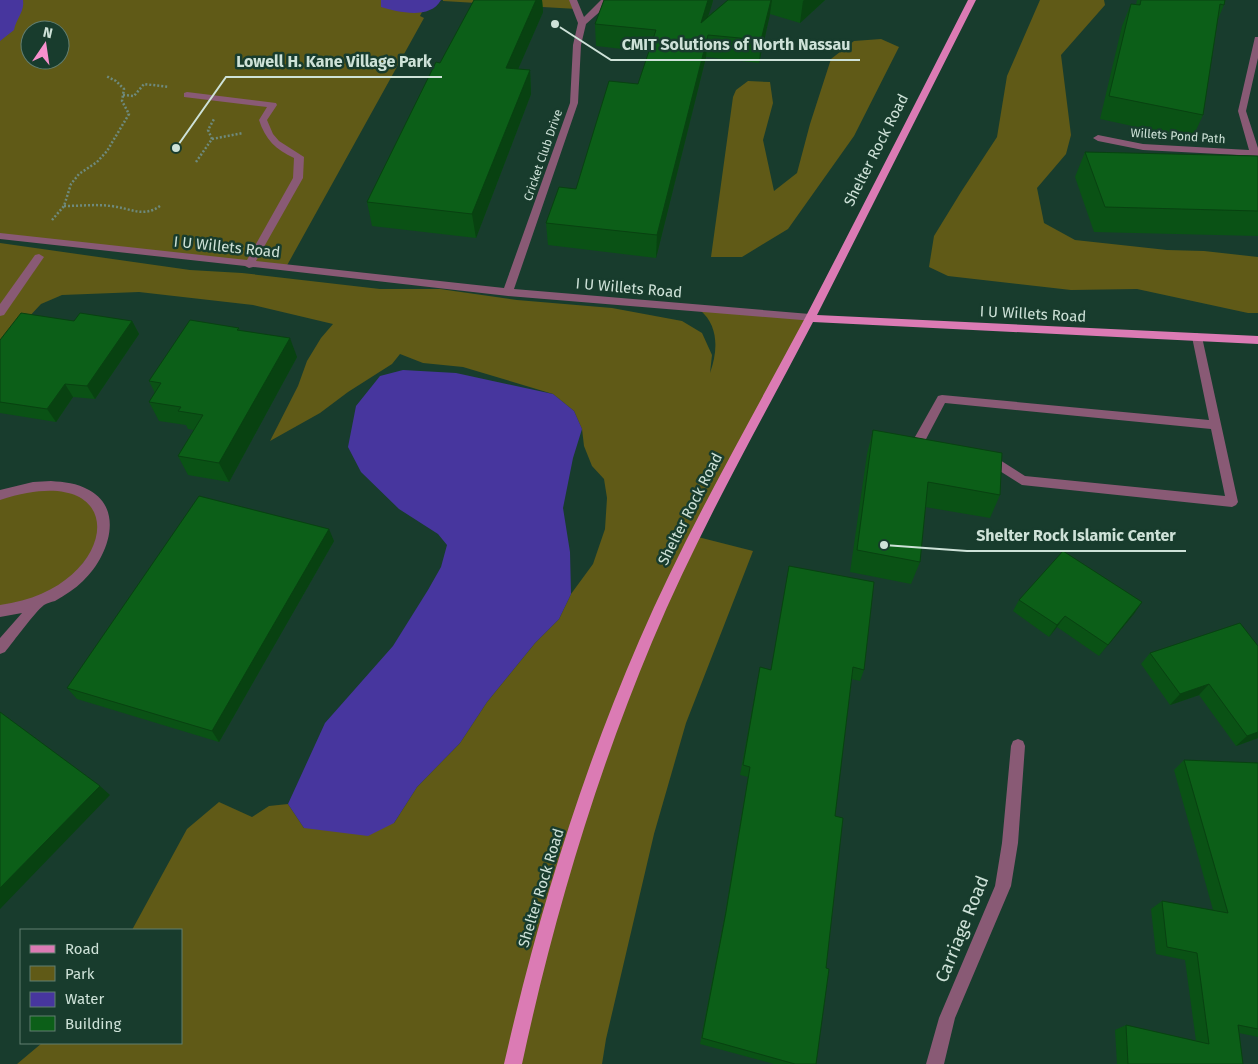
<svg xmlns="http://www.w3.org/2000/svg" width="1258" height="1064" font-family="'Fira Sans',sans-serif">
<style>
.green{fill:#605a17;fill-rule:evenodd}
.water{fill:#47369e}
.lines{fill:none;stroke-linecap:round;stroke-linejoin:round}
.path{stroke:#6e8a7d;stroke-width:2.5;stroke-dasharray:2 2;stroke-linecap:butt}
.minor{fill:#895a75;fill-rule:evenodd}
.major{fill:#db7bb4;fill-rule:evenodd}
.wall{fill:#0a5215}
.shaded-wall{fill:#084211}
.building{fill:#0c5f18;stroke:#084211}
.labels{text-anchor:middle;stroke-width:5;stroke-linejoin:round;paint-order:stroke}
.far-street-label{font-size:12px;fill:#cee2d8;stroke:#183c2d}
.street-label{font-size:15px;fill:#cee2d8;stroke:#183c2d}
.near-street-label{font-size:18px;fill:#cee2d8;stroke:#183c2d}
.leader{fill:none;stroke:#cee2d8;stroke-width:2}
.callout-dot{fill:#cee2d8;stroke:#183c2d;stroke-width:2}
.callout-label{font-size:16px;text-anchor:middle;font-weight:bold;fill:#cee2d8;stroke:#183c2d;stroke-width:5;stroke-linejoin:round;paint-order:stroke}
</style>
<rect width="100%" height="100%" fill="#183c2d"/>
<!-- green -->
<g class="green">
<path d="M13,0H381L408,12H422L420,16L424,18L285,269L0,236V13ZM30,30H60V60H30Z"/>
<polygon points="574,0 577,9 443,1 443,0"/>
<polygon points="1040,0 1104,0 1105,5 1061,55 1071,135 1066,154 1037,188 1044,223 1075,240 1167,250 1204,251 1258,257 1258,313 1248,313 1137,289 1071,290 948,276 929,267 934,236 961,192 997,137 1007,76"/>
<polygon points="881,39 899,47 854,136 788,229 742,257 711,257 733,97 736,90 748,81 770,82 773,103 763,140 774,191 797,173 810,124 831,59 854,41"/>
<path d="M0,243L190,270L242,273L380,289H440L517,300L612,308L682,321L702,333L712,355L710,373C718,351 719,326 700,310L810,318L694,536L753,551L686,723L654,834L606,1039L602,1064H17L42,1043H181V930H132L187,829L219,802L252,817L269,806L288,804L304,828L394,823L417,787L460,743L487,702L535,643L559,619L571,594L593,564L605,529L607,498L604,479L592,466L584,446L582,429L574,411L553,394L463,367L423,363L400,354L392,364L348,392L320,413L270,441L298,386L307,361L321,338L333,324L253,305L139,292L62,295L41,304L13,334L0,351Z"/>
<polygon points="61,485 96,503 103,538 61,591 0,611 0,495"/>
</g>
<!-- water -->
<g class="water">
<path d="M0,0H23C25,11 16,19 14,30L0,41Z"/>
<path d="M381,0H441C430,20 398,12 381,7Z"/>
<polygon points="403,370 456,373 553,394 574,411 582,429 573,458 563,508 570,552 571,594 559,619 535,643 487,702 460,743 417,787 394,823 368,836 304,828 288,804 325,723 393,646 428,590 441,567 447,545 438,534 399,509 361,472 348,447 356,406 380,376"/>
</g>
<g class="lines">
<!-- path -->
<g class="path">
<polyline points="123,95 134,96 144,84 169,87"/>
<polyline points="212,139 243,133"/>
<polyline points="196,162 212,139 208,130 214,119"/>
<path d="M64,206C80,206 96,204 111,206C130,208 143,218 160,206"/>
<polyline points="52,220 64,206 71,184 79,174 97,162 107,151 129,114 122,101 124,89 116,81 106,76"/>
</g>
<!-- minor -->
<g class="minor">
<path d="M569,0H577L584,17L601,0H613L586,24L581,45L578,103L514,289L810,314L814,315L815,318L814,321L508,296L253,267L249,268L245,266L0,239V233L247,260L293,178L294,158C276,150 265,139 259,120L267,107L184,97V93L187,92L276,103L277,105L267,120L273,134L279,141L304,157L303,178L256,261L504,288L570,103L573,45L578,23Z"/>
<polygon points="1255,37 1258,37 1258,58 1246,111 1258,148 1258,156 1143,150 1098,141 1093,138 1098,135 1143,144 1249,150 1238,111"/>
<polygon points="39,254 44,257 4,315 0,316 0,304 35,255"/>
<path d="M1197,333L1202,337L1238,502L1236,505L1232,507L1022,485L984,461L982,458L984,455H992L1025,476L1225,496L1211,429L945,403L925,441L931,443L933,446L931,449C925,451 914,450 911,444L938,396L942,395L1209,420L1192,337Z"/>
<path d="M51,481C64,482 77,483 89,490C126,510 107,559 83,581C75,589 65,595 55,601C51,602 47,603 44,605C34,613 14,641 5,652L0,654V638L22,613L0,617V605C121,590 138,455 0,500V490L33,482Z"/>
<polygon points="1018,739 1023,741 1025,746 1018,843 1011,886 955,1018 944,1064 926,1064 939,1018 995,886 1002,843 1011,746 1013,741"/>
</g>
<!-- major -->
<path class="major" d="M968,0H976L817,315L1258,336V344L813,322C758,427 698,532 652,642C595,778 553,920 522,1064H504C537,919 580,777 639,641C687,530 748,425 805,318C860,212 914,106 968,0Z"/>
</g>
<!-- wall -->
<g class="wall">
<polygon points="536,0 542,0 543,12 518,69 530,70 531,94 476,238 372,226 367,202 440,63"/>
<polygon points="604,0 713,0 712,4 708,16 728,0 825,0 800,23 770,14 759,63 706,57 656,258 548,245 546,223 576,189 638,84 649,52 596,46 595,24"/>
<polygon points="1137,0 1225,0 1224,5 1218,19 1203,115 1192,139 1100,119 1122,26 1131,4 1136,5"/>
<polygon points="1085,152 1258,156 1258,236 1094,232 1075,177"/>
<polygon points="74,321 132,321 139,334 95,399 73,397 56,422 0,413 0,414 0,340"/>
<polygon points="239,328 240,331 297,357 229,482 188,475 178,456 194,430 188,429 186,425 159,421 149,402 155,393 149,381"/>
<polygon points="873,430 1000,495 990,518 925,507 920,562 911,584 850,572 867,454"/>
<polygon points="334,541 219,742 77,699 67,688"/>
<polygon points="789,566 864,670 860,681 851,679 835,816 826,968 816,1064 774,1064 700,1044 724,920 748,777 740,775 758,678 771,670"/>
<polygon points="1019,600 1142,602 1099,656 1057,627 1049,637 1013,611"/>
<polygon points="1258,646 1258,738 1236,746 1199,695 1170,705 1141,664 1150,653"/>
<polygon points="1184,760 1258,763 1258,1037 1239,1033 1243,1064 1117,1064 1115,1030 1126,1025 1196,1041 1185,960 1156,954 1151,909 1162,901 1213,910 1174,770"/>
</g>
<!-- shaded-wall -->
<g class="shaded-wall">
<polygon points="536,0 542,0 543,12 508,92 506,68"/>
<polygon points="708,0 713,0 712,4 699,45 701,23"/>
<polygon points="771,0 772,0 770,14 759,63 761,40"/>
<polygon points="804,0 825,0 800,23 803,1"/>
<polygon points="708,35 706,57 656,258 657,235"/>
<polygon points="530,70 531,94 476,238 472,214"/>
<polygon points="132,321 139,334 95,399 87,386"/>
<polygon points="290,338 297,357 229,482 219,463"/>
<polygon points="65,384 73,397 56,422 47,409"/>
<polygon points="329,529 334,541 219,742 212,731"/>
<polygon points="1142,602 1134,614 1099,656 1108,645"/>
<polygon points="1065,616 1057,627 1049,637 1057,625"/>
<polygon points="1209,684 1199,695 1170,705 1180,694"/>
<polygon points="1258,732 1258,738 1236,746 1247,736"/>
<polygon points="100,786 110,795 0,909 0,888"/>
</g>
<!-- building -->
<g class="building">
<polygon points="474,0 536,0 506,68 530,70 472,214 367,202 436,62 440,63"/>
<polygon points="604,0 708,0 701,23 728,0 771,0 761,40 708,35 657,235 546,223 559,187 576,189 609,81 638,84 656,30 595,24"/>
<polygon points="1141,0 1225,0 1224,5 1220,4 1203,115 1109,96 1131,4 1140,5"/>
<polygon points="1085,152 1258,156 1258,211 1105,207"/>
<polygon points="21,313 74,321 80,313 132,321 87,386 65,384 47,409 0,402 0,340"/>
<polygon points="190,320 239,328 237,330 290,338 219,463 178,456 203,415 178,411 181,407 149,402 161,383 149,381"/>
<polygon points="873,430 1002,453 1000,495 928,482 920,562 857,550"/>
<polygon points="199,496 329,529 212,731 67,688"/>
<polygon points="1063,551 1142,602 1108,645 1065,616 1057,625 1019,600"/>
<polygon points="789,566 874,582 864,670 853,667 835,816 843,818 826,968 829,969 816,1064 795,1064 702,1038 726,912 750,767 743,765 760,667 771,670"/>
<polygon points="1240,623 1258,646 1258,732 1247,736 1209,684 1180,694 1150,653"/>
<polygon points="0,712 100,786 0,888"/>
<polygon points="1184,760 1258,763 1258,1029 1238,1025 1243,1064 1128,1064 1126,1025 1209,1044 1197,953 1167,947 1162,901 1228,913"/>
</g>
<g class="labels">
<!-- far-street labels -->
<g class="far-street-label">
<text transform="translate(1178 136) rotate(4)" y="4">Willets Pond Path</text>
<text transform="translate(543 155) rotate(-71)" y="4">Cricket Club Drive</text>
</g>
<!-- street labels -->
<g class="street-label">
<text transform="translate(876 150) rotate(-63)" y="5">Shelter Rock Road</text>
<text transform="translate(227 247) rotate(6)" y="5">I U Willets Road</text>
<text transform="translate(629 288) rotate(5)" y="5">I U Willets Road</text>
<text transform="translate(1033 314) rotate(3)" y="5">I U Willets Road</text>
<text transform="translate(690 509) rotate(-63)" y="5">Shelter Rock Road</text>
<text transform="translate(541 888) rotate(-73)" y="5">Shelter Rock Road</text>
</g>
<!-- near-street labels -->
<g class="near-street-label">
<text transform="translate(962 929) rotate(-68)" y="6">Carriage Road</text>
</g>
</g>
<!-- callouts -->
<path class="leader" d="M555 24L611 60H860M176 148L226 77H442M884 545L967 551H1186"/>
<g class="callout-dot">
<circle cx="555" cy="24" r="5"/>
<circle cx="176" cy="148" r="5"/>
<circle cx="884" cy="545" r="5"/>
</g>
<g class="callout-label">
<text x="736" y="50">CMIT Solutions of North Nassau</text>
<text x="334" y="67">Lowell H. Kane Village Park</text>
<text x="1076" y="541">Shelter Rock Islamic Center</text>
</g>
<!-- legend -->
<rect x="20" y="929" width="162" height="115" fill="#183c2d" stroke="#617e71"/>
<rect x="30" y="945" width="25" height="8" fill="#db7bb4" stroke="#617e71"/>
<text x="65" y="954" font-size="15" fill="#cee2d8">Road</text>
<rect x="30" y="966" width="25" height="15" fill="#605a17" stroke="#617e71"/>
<text x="65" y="979" font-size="15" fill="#cee2d8">Park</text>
<rect x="30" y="992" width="25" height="15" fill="#47369e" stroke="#617e71"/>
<text x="65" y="1004" font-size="15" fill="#cee2d8">Water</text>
<rect x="30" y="1016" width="25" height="15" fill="#0c5f18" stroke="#617e71"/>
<text x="65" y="1029" font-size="15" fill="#cee2d8">Building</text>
<!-- north arrow -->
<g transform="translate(45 45) rotate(13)"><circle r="24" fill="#183c2d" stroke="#617e71"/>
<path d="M0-4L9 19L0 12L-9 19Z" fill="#f790cd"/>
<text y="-8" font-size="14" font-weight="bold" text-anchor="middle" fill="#cee2d8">N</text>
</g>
</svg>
